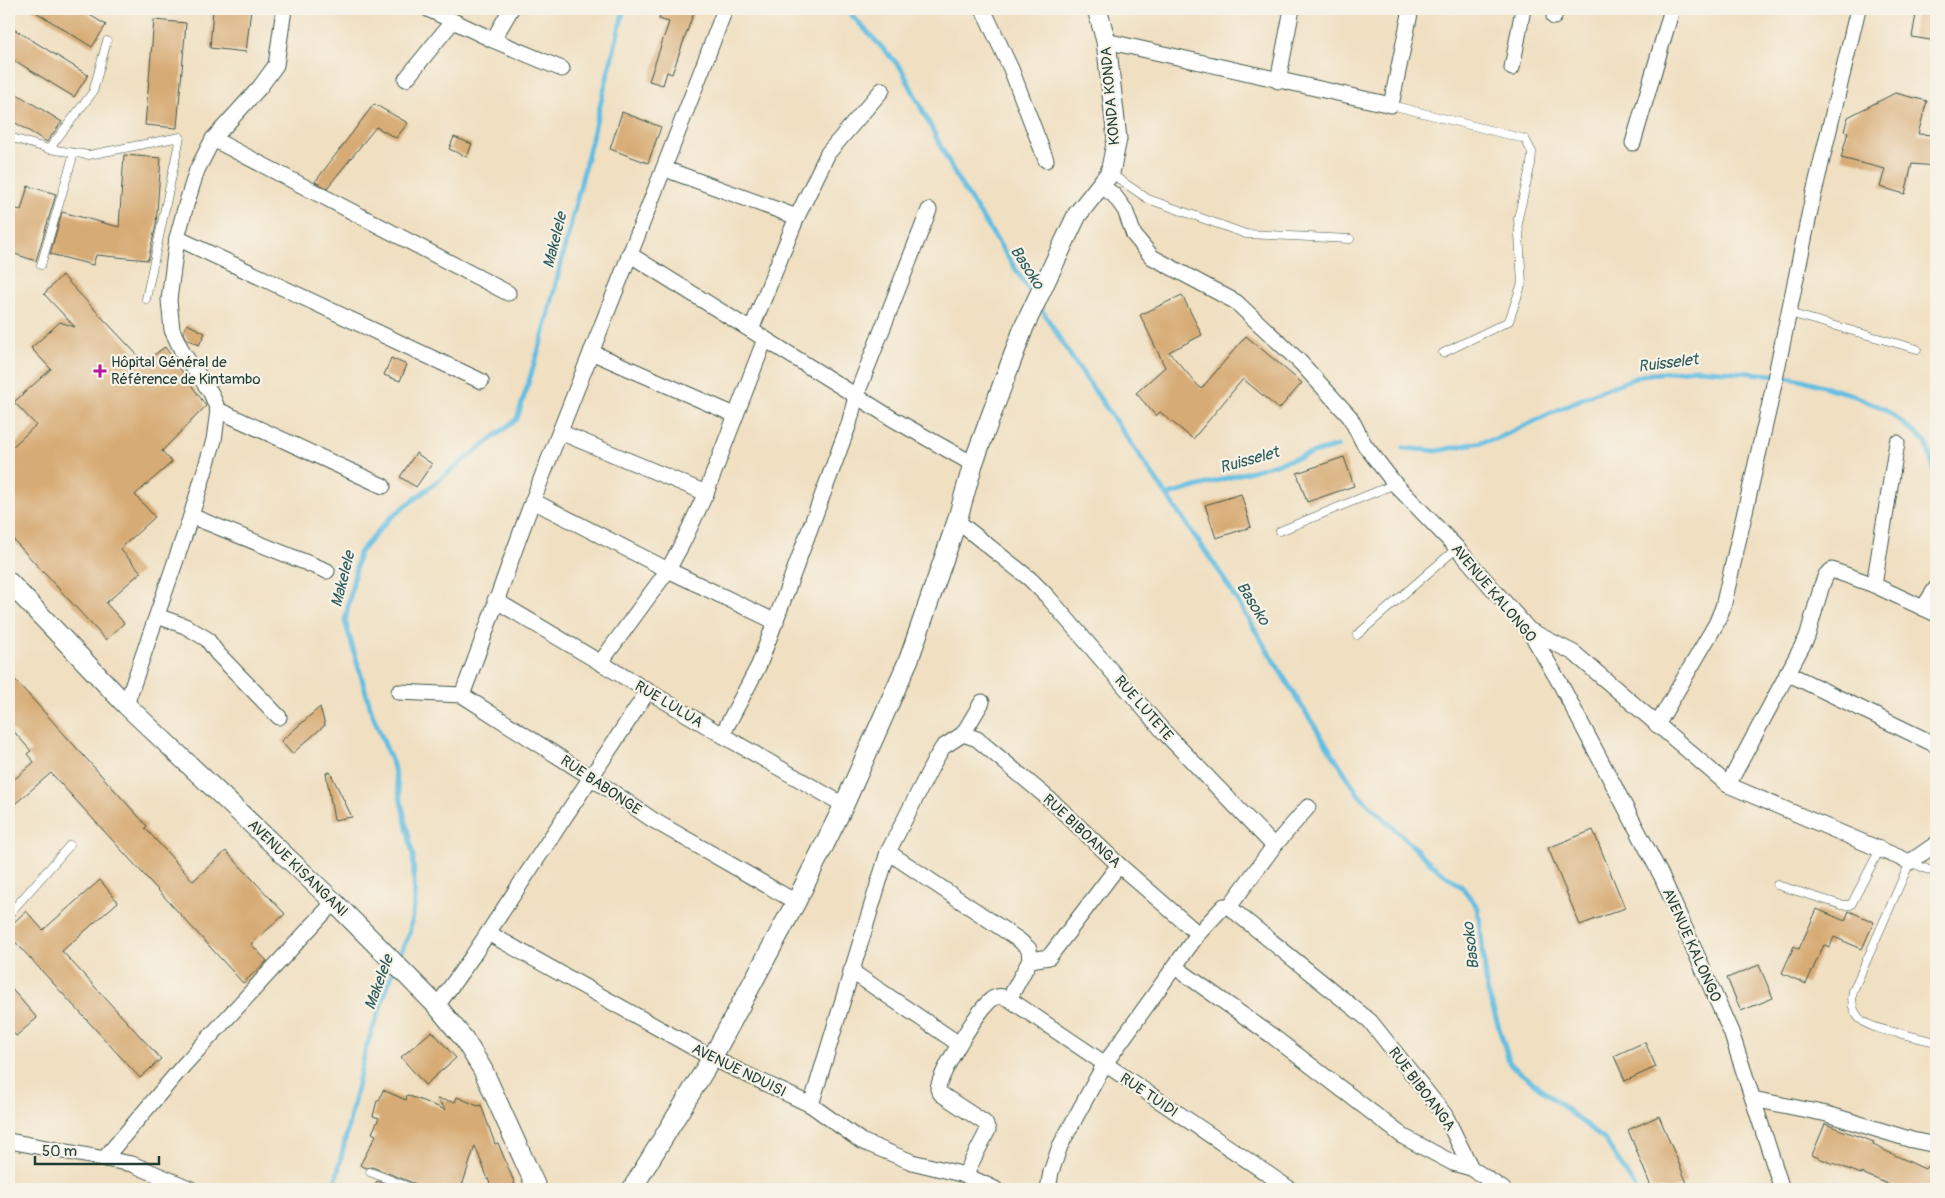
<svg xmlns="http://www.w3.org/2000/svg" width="1945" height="1198" font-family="Pangolin,sans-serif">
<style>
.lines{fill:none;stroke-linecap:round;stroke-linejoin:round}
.stream{stroke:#64bee1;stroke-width:5}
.building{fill:#d7ab75}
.service-casing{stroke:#3e5549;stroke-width:9}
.minor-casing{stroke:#3e5549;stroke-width:17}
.tertiary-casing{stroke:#3e5549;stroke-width:21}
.service{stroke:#fff;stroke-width:8}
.minor{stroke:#fff;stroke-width:15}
.tertiary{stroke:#fff;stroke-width:19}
.poi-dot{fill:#b5179e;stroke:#f7f3e8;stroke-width:2}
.labels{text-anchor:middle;stroke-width:4.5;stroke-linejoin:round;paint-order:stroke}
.street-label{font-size:15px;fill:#1f3d34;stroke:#f7f3e8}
.poi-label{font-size:15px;fill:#1f3d34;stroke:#f7f3e8;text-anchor:start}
.water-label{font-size:16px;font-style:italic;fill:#305d5f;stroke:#f7f3e8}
</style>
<rect width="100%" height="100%" fill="#f7f3e8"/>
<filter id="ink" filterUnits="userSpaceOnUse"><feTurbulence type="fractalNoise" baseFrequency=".02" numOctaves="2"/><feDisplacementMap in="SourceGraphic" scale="10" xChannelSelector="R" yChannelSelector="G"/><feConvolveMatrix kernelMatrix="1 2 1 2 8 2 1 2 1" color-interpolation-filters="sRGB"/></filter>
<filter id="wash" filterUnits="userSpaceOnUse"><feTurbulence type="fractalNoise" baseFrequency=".0096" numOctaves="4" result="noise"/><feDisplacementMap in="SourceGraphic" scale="20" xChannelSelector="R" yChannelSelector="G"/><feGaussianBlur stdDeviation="1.12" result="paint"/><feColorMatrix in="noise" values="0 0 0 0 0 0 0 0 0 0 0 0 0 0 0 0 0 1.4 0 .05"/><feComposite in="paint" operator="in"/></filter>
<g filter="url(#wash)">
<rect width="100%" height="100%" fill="#f0dfc1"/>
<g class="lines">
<!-- stream -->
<g class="stream">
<polyline points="846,9 901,68 958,180 1033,296"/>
<polyline points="1039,305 1070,355 1219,571 1299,702 1359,795 1436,868 1462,887 1478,908 1487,989 1510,1064 1606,1141 1636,1189"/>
<polyline points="1403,448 1437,451 1496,439 1592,394 1643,375 1696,369 1776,375 1803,380 1853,395 1885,409 1926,442 1936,477"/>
<polyline points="1168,495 1338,446"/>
<polyline points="397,960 409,935 415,901 413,855 393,765 372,713 345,621 359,553 389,519 517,419 543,336 624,9"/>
<polyline points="334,1189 366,1048 394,968"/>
</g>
</g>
<g id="blocks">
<!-- building -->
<g class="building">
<polygon points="31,9 80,9 106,25 92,47"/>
<polygon points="213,9 251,9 246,52 210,48"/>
<polygon points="663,9 695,9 672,74 667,72 663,85 649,81 669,22 659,19"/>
<polygon points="1917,9 1936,9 1936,41 1912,37"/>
<polygon points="154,20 186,23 177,128 145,125"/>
<polygon points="9,26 88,75 74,97 9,57"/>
<polygon points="9,89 62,122 47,142 9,119"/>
<polygon points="1895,93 1927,101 1918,134 1936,135 1936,166 1912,164 1905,194 1880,187 1885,169 1841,158 1848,132 1844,131 1848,117"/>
<polygon points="374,104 408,123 396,138 376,127 327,188 315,182"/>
<polygon points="622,112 661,127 648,163 610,149"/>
<polygon points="454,137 472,144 467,157 449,149"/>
<polygon points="124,155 161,158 156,225 148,260 96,255 93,265 50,254 62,212 119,227"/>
<polygon points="28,186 56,194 36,261 9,252 9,207 21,210"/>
<polygon points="62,275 144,362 165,347 206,406 162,451 172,462 135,495 155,517 120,549 141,572 106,603 124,623 106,640 9,535 9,450 36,425 14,402 51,369 31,348 60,322 75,327 44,294"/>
<polygon points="1182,295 1202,335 1169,352 1201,389 1246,336 1302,383 1279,409 1243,379 1193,439 1160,412 1156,416 1136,393 1165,367 1140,315"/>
<polygon points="187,324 205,333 199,345 187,339 183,332"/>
<polygon points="391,358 407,365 400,381 384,375"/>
<polygon points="416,453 432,464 416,487 400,477"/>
<polygon points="1344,457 1354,486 1307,502 1297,473"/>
<polygon points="1241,494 1251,527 1216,538 1205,505"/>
<polygon points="9,673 147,826 145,828 193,881 226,851 285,914 251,944 267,961 243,983 51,773 9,809 9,784 34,762 27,754 31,751 9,726"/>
<polygon points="320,707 325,725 292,754 281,741"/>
<polygon points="330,772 352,817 334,820 326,773"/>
<polygon points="1593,830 1625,908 1580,925 1548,848"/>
<polygon points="100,880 118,902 62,951 161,1059 140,1078 9,935 9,927 26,911 43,930"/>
<polygon points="1817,909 1845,921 1849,911 1874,922 1862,949 1834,937 1830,947 1824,945 1806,984 1782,973 1794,946 1799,949"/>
<polygon points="1759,965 1773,998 1741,1011 1727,978"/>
<polygon points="9,986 37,1018 16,1036 9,1028"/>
<polygon points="432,1031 456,1058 425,1085 401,1057"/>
<polygon points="1645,1042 1656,1067 1625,1081 1614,1056"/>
<polygon points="383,1090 406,1100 407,1095 446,1110 437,1099 455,1102 457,1097 478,1106 481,1105 495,1144 498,1143 517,1189 492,1189 475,1146 461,1189 420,1189 416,1184 372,1167 366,1168 360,1165 376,1135 372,1133 379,1118 373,1116 377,1101 379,1101"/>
<polygon points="1659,1116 1687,1183 1672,1189 1652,1189 1628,1130"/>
<polygon points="1825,1124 1874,1142 1873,1145 1925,1169 1927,1166 1936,1170 1936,1189 1899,1189 1862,1173 1861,1174 1833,1163 1833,1164 1812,1155"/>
<polygon points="377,1181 399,1189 373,1189"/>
</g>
</g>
</g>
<g filter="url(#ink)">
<use href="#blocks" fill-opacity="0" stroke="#3e5549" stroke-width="1"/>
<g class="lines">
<defs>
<g id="service">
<polyline points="1391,105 1525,139 1532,152 1531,164 1518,218 1522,283 1509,321 1443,353"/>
<polyline points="9,137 49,149 89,155 180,137 146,299"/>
<polyline points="49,149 93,92 107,41"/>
<polyline points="1110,173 1148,199 1246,234 1350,239"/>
<polyline points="41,265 74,153"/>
<polyline points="1789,313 1917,349"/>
<polyline points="1280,531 1395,484"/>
<polyline points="1357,635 1457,548"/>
<path d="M1936,873L1910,862L1853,991C1847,1023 1874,1028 1898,1033C1911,1036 1923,1039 1936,1042"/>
<polyline points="1777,885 1842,905 1851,905 1880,849"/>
<polyline points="9,914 70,845"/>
<polyline points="370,1172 414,1189"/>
</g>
<g id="minor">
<polyline points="428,9 493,40 562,69"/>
<polyline points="983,9 1011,69 1046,160"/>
<polyline points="1554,17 1556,9"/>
<polyline points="493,40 511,9"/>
<polyline points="1106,41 1391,105 1411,9"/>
<polyline points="1512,68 1523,9"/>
<polyline points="406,79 452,22"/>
<polyline points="1278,81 1292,9"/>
<polyline points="213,139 508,293"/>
<polyline points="1633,143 1672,9"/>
<polyline points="665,169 797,217"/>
<polyline points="1101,186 1114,195 1125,210 1134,235 1152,257 1236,302 1300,362 1350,417 1364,444 1395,484 1457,548 1529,630 1561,685 1662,877 1731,1032 1782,1189"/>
<polyline points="177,238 481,381"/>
<polyline points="629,254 893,419 973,464"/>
<polyline points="751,330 797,217 828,153 882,90"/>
<polyline points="591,352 735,415"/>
<polyline points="218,410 383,486"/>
<polyline points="560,432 706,493"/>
<polyline points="533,501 668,570 776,622"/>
<polyline points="191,516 327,571"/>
<polyline points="957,521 1030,579 1047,596 1164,732 1274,846 1229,907"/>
<polyline points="1874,585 1897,443"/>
<polyline points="495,600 722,735 844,805"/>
<polyline points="1923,608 1936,588"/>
<polyline points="157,616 185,626 207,639 217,653 279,717"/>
<polyline points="1529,630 1574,653 1728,785 1910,862 1936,844"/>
<polyline points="600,663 668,570 683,542 706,493 765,339"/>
<polyline points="1787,673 1936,745"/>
<polyline points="399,692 462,695 592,778 653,820 796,902"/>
<path d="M462,695C487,631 508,565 533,500C597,336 663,174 725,9"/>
<polyline points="126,705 191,516 214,440 218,410 211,393 183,353 172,330 169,300 177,238 186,205 197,170 213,139 260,87 276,65 284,9"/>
<polyline points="1657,725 1716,624 1723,607 1770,403 1812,201 1858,9"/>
<polyline points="963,734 977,739 1055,804 1119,865 1198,934"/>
<polyline points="722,735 759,665 849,424 856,396 929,210"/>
<polyline points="1728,785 1807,637 1822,585 1826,575 1832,570 1874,585 1936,614"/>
<polyline points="1274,846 1308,807"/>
<polyline points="888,852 1019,940 1029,949 1030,960 1009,999"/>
<polyline points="488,933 712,1058 811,1105 861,1141 912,1162 965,1175 995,1189"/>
<polyline points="1030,960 1049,957 1119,865"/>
<polyline points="1175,967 1271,1035 1404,1137 1453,1163 1471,1168 1503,1189"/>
<polyline points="851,971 959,1044"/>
<polyline points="437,1006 472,957 648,691"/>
<polyline points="1753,1099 1827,1114 1912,1140 1936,1145"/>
<polyline points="811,1105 888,852 935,760 943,747 963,734 982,702"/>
<polyline points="9,1141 132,1164 191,1189"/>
<polyline points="104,1159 183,1066 334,902"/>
<path d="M965,1175L988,1130L985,1123L941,1094L938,1089C939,1075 981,1003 994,998C999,995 1003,997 1009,999L1290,1189"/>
<polyline points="1048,1189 1051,1172 1060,1146 1104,1065 1198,934 1224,906 1229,907 1370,1021 1445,1115 1471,1168"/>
</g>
<g id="tertiary">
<polyline points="9,582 126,705 334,902 437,1006 464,1039 483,1070 537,1189"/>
<polyline points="632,1189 712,1058 796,902 844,805 909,659 957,521 973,464 1024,327 1077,215 1110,173 1117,139 1106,41 1097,9"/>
</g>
</defs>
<!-- service casing -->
<use href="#service" class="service-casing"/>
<!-- minor casing -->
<use href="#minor" class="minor-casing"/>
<!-- tertiary casing -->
<use href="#tertiary" class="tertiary-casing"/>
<!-- service -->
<use href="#service" class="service"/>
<!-- minor -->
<use href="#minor" class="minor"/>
<!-- tertiary -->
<use href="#tertiary" class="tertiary"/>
</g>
</g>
<!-- markers -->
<path class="poi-dot" d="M97.5 363.5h5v5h5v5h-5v5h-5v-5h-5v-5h5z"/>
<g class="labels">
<!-- street labels -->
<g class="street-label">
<text transform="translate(1110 96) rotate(-95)" y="5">KONDA KONDA</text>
<text transform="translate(1494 593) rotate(50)" y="5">AVENUE KALONGO</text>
<text transform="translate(669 704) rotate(31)" y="5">RUE LULUA</text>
<text transform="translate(1144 708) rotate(49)" y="5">RUE LUTETE</text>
<text transform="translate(601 785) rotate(34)" y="5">RUE BABONGE</text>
<text transform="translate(1082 831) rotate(43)" y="5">RUE BIBOANGA</text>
<text transform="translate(298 868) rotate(44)" y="5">AVENUE KISANGANI</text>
<text transform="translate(1692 945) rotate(66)" y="5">AVENUE KALONGO</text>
<text transform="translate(739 1070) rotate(26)" y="5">AVENUE NDUISI</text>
<text transform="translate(1422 1089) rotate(53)" y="5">RUE BIBOANGA</text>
<text transform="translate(1149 1095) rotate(34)" y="5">RUE TUIDI</text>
</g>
<!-- poi labels -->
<g class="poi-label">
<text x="111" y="367">Hôpital Général de<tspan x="111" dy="17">Référence de Kintambo</tspan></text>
</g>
<!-- water labels -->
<g class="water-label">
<text transform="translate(554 240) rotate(-76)" y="6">Makelele</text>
<text transform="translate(1028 267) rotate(57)" y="6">Basoko</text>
<text transform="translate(1668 362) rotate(-7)" y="6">Ruisselet</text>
<text transform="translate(1249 459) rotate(-16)" y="6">Ruisselet</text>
<text transform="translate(342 579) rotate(-76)" y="6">Makelele</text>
<text transform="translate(1254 603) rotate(58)" y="6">Basoko</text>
<text transform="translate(1470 946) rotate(-97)" y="6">Basoko</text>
<text transform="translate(378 982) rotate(-70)" y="6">Makelele</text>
</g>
</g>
<!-- margin -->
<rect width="1945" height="1198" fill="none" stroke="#f7f3e8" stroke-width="30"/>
<!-- scale -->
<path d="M35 1156v8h124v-8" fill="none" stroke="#1f3d34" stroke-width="2.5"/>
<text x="42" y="1156" font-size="15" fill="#1f3d34" stroke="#f7f3e8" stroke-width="4" paint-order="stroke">50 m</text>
</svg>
